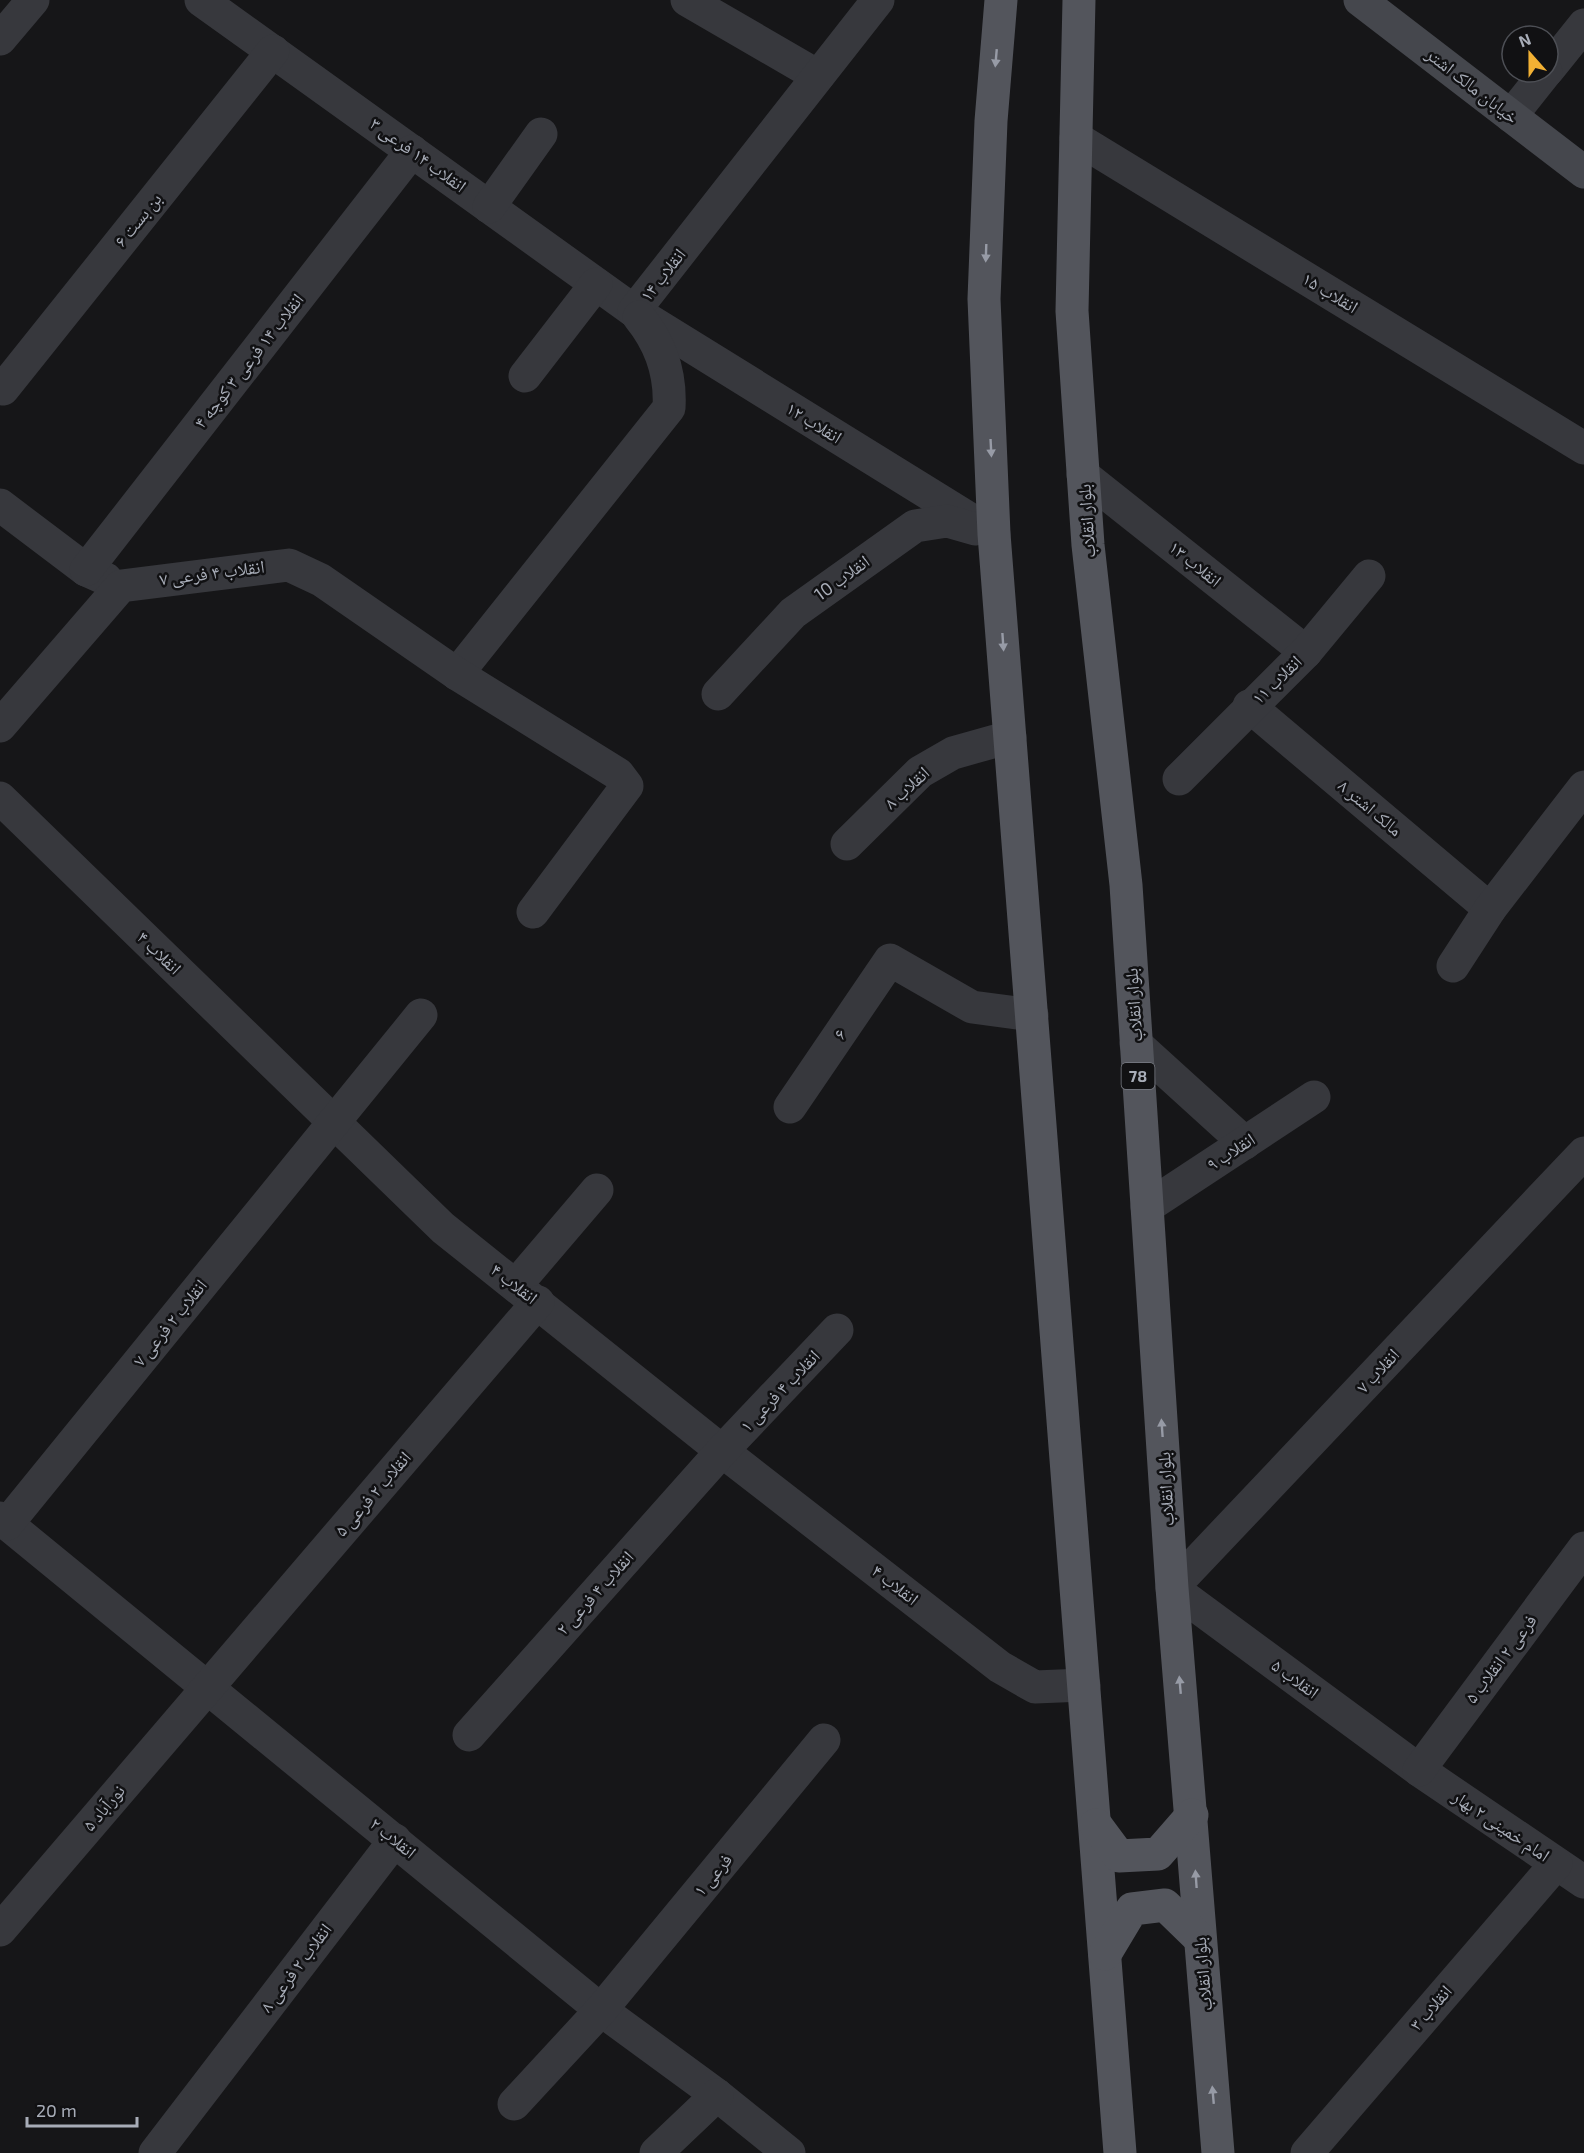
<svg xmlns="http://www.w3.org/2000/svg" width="1584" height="2153" font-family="'Exo 2','Noto Naskh Arabic',sans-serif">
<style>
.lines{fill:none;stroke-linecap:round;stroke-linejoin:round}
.street{stroke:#37383d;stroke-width:33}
.secondary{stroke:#45474d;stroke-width:33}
.primary{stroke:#53555c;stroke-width:33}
.oneway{fill:#979ba6}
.labels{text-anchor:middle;stroke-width:5;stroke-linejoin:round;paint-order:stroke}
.shield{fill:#111113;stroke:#7b7e86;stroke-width:1.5}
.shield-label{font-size:16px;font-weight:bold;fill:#a8adb8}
.street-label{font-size:18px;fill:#a8adb8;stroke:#111113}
</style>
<rect width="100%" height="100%" fill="#161618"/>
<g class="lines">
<!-- street -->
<g class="street">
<polyline points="201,0 634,311 994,534"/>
<polyline points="687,0 818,76"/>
<polyline points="0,39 33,0"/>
<polyline points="1548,70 1584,25"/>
<polyline points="1511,116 1546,72"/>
<polyline points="1076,138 1584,448"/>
<polyline points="489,207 541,134"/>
<polyline points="634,311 878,0"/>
<polyline points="525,376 596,284"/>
<polyline points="3,389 273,51"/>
<polyline points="1083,475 1306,652"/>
<polyline points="0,505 86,570 106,579"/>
<polyline points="86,570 412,151"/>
<path d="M457,674L669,408C671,374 661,344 639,317"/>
<polyline points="718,694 793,613 915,526 947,521 975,529"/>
<polyline points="1249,706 1490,909"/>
<polyline points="0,726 121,586 289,565 321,580 457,674 618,774 627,786 533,912"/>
<polyline points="1179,779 1306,652 1369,576"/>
<polyline points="0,798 443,1228 722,1451 1000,1667 1035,1687 1084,1685"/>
<polyline points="847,844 920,772 953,753 1010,737"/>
<polyline points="1453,966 1490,909 1584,787"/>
<polyline points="1136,1044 1245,1143"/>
<polyline points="790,1107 890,960 972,1007 1032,1015"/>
<polyline points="1584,1153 1172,1588 1419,1770 1584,1882"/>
<polyline points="1147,1207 1314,1097"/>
<polyline points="516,1285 597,1190"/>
<polyline points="0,1518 601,2010 717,2095 789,2153"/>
<polyline points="7,1524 421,1015"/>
<polyline points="469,1735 722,1451 837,1330"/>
<polyline points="1419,1770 1584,1548"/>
<polyline points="0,1930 538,1302"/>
<polyline points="514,2104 601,2010 824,1740"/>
<polyline points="155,2153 395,1840"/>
<polyline points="656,2153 717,2095"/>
<polyline points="1307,2153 1556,1864"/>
</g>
<!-- secondary -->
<polyline class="secondary" points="1360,0 1584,172"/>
<!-- primary -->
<g class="primary">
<polyline points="1001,0 991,121 984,299 994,534 1120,2153"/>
<polyline points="1079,0 1072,311 1088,545 1126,885 1172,1588 1218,2153"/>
<polyline points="1096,1825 1119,1856 1158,1854 1192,1815"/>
<polyline points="1105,1954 1132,1909 1165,1905 1200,1939"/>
</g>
</g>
<!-- one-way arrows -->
<defs><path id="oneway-solid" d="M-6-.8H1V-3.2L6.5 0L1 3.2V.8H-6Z" transform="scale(1.5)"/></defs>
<g class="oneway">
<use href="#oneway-solid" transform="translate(996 58) rotate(95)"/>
<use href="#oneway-solid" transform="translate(986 253) rotate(92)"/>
<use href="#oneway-solid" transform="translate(991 448) rotate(87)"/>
<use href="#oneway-solid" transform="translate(1003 642) rotate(86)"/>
<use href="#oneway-solid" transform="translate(1162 1428) rotate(-94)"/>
<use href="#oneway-solid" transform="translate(1180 1685) rotate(-95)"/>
<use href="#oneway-solid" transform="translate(1196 1879) rotate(-94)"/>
<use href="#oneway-solid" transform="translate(1213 2095) rotate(-95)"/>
</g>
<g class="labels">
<!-- shield labels -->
<rect class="shield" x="1121.5" y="1063" width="33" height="26" rx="4.5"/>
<g class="shield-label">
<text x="1138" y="1082">78</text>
</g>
<!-- street labels -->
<g class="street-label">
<text transform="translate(1472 86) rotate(38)" y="6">خیابان مالک اشتر</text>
<text transform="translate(418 155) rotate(36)" y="6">انقلاب ۱۴ فرعی ۳</text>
<text transform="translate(138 220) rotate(-51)" y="6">بن بست ۶</text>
<text transform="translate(663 275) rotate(-52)" y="6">انقلاب ۱۴</text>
<text transform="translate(1330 293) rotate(31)" y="6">انقلاب ۱۵</text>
<text transform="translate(249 361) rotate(-52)" y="6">انقلاب ۱۴ فرعی ۳ کوچه ۴</text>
<text transform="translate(814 423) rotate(32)" y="6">انقلاب ۱۲</text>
<text transform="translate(1087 521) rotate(-94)" y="6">بلوار انقلاب</text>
<text transform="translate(1195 564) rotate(39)" y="6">انقلاب ۱۳</text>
<text transform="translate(212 573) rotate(-7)" y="6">انقلاب ۴ فرعی ۷</text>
<text transform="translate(842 578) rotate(-36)" y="6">انقلاب 10</text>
<text transform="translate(1277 680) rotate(-44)" y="6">انقلاب ۱۱</text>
<text transform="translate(907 788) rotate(-42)" y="6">انقلاب ۸</text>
<text transform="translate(1370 808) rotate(40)" y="6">مالک اشتر ۸</text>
<text transform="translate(159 953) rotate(44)" y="6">انقلاب ۴</text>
<text transform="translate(1134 1005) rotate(-94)" y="6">بلوار انقلاب</text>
<text transform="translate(840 1034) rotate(-56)" y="6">۶</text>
<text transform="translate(1231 1152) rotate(-33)" y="6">انقلاب ۹</text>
<text transform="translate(514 1284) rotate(38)" y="6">انقلاب ۴</text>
<text transform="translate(170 1323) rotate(-51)" y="6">انقلاب ۲ فرعی ۷</text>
<text transform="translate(1378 1371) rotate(-47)" y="6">انقلاب ۷</text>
<text transform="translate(780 1391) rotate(-46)" y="6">انقلاب ۴ فرعی ۱</text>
<text transform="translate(1166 1489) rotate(-93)" y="6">بلوار انقلاب</text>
<text transform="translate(373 1494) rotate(-49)" y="6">انقلاب ۲ فرعی ۵</text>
<text transform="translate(895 1585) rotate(38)" y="6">انقلاب ۴</text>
<text transform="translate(595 1593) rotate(-48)" y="6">انقلاب ۴ فرعی ۲</text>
<text transform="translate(1501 1659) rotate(-53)" y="6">فرعی ۲ انقلاب ۵</text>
<text transform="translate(1295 1679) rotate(36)" y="6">انقلاب ۵</text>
<text transform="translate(104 1808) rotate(-50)" y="6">نورآباد ۵</text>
<text transform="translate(1501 1826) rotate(34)" y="6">امام خمینی ۲ بهار</text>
<text transform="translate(393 1838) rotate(39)" y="6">انقلاب ۲</text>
<text transform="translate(713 1875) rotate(-50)" y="6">فرعی ۱</text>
<text transform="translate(296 1968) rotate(-53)" y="6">انقلاب ۲ فرعی ۸</text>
<text transform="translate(1203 1974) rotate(-95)" y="6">بلوار انقلاب</text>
<text transform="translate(1431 2008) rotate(-49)" y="6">انقلاب ۳</text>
</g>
</g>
<!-- north arrow -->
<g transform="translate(1530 54) rotate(339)"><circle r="28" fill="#111113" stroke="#4d4f55" stroke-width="1.5"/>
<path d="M0-4.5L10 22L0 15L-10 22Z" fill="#f2b134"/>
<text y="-9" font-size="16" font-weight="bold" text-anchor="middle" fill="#a8adb8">N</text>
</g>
<!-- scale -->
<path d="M27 2117v9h110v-9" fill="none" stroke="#a8adb8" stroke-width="3"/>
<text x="36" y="2117" font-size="18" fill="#a8adb8" stroke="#111113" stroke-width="4.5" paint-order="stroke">20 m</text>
</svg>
